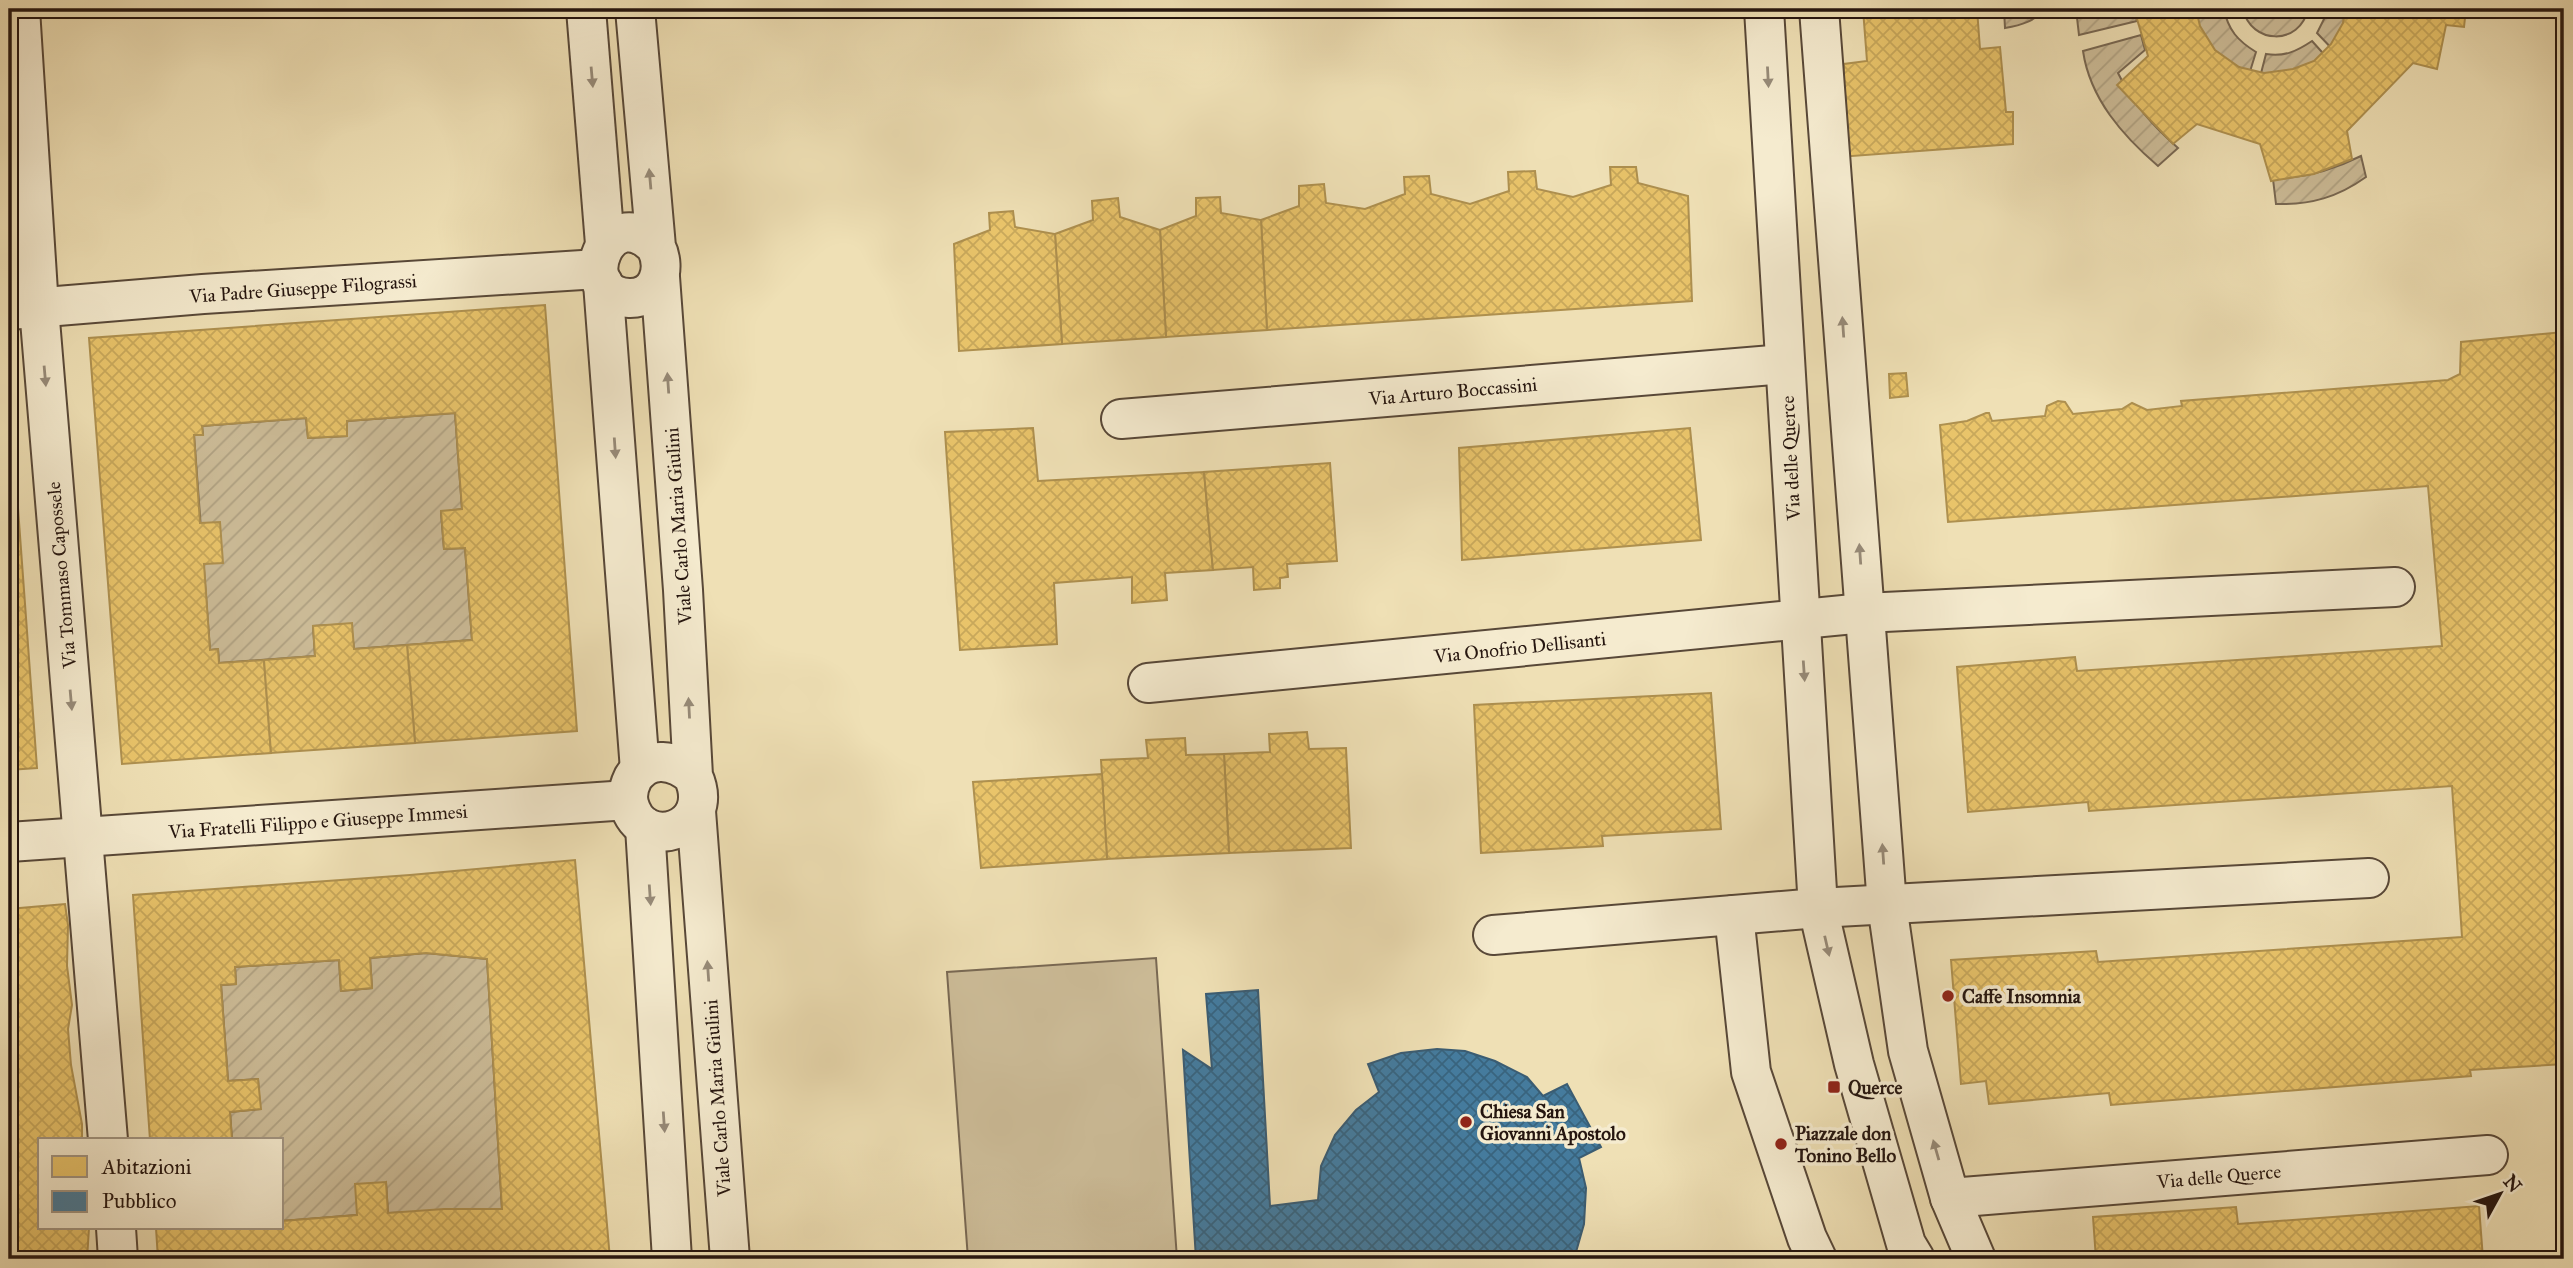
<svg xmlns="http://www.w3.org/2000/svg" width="2573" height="1268" font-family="'IM FELL Great Primer',serif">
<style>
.garden{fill:url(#garden-furrows);stroke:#796954;stroke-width:2}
.pitch{fill:#cdbd99;stroke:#796954;stroke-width:2}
.homes{fill:url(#homes-cross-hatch);stroke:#ae904f;stroke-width:2}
.public{fill:url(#public-cross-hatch);stroke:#3b5c72;stroke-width:2}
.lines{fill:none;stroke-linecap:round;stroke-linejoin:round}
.minor-casing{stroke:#584838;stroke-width:42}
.minor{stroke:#f5ebcf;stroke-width:38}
.oneway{fill:#978b79}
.poi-dot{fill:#8f2418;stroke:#f5ebcf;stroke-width:2.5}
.labels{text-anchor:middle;stroke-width:7;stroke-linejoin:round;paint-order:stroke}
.street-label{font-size:19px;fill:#25150f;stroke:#f5ebcf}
.poi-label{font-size:19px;font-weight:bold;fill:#25150f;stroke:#f5ebcf;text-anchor:start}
</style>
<defs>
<pattern id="garden-furrows" width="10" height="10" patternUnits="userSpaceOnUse" patternTransform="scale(1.75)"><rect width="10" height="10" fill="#cdbd99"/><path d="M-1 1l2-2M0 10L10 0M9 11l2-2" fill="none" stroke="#b0a283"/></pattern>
<pattern id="homes-cross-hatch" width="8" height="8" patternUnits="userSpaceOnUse" patternTransform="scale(1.75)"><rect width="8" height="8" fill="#e9c46a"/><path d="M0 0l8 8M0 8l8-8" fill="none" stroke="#c8a85b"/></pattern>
<pattern id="public-cross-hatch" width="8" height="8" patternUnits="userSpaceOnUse" patternTransform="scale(1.75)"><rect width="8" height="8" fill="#457b9d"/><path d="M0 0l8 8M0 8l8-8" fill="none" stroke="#39647e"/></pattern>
</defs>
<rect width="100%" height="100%" fill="#efe0b5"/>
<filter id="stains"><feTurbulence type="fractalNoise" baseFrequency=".00286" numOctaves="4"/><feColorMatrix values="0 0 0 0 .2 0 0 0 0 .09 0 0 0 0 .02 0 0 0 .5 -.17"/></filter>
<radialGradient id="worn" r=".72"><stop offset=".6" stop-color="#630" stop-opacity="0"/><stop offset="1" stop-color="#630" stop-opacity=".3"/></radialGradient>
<!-- garden -->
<g class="garden">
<path d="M2004,9H2047C2033,21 2023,25 2005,28Z"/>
<polygon points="2076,9 2134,10 2137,21 2079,35"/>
<path d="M2192,9H2224C2228,30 2238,41 2256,52L2248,78L2215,56L2193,19Z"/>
<path d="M2243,9H2308C2300,46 2251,45 2243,9Z"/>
<polygon points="2329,9 2359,9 2355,26 2338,55 2317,33"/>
<path d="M2141,35L2145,50L2118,73C2133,104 2153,126 2178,148L2158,166C2123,136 2090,99 2083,51Z"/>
<path d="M2312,41L2330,61L2259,81L2266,54C2285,57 2297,51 2312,41Z"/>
<path d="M2361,156L2366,177C2338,197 2311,205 2276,204L2273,179C2304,178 2333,170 2361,156Z"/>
<polygon points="455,413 462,509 441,512 444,549 465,548 472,640 354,649 351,624 313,626 315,656 219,663 218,649 210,650 194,435 203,434 202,426 306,418 308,438 347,436 347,421"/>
<polygon points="426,953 487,959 502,1209 388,1213 386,1183 357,1215 282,1221 282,1140 232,1140 230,1112 260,1109 258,1079 228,1081 221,985 236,984 235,967 339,960 341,991 372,988 370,958"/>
</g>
<!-- pitch -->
<polygon class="pitch" points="1156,958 1177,1259 968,1259 947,972"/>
<!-- homes -->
<g class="homes">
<polygon points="1863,9 1977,9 1980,49 2000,47 2006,112 2013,112 2013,144 1839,157 1844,64 1867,61"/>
<polygon points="2134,9 2196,9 2200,26 2215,50 2239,67 2264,73 2293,69 2314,61 2331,44 2343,23 2345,9 2466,9 2464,27 2446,25 2437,69 2413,63 2347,131 2352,159 2314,174 2271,181 2260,144 2197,124 2173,144 2117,85 2148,56"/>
<polygon points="1610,167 1636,167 1638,183 1688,196 1692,301 1267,330 1261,220 1299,206 1299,186 1324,184 1326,203 1365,209 1405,194 1404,177 1429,176 1431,194 1470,204 1509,191 1508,172 1535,171 1537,189 1573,197 1611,185"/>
<polygon points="1220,197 1221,213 1261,220 1267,330 1166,337 1160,230 1196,216 1196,198"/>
<polygon points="1118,198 1120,217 1160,230 1166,337 1062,344 1055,234 1093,220 1092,201"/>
<polygon points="1013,211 1015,227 1055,234 1062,344 959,351 954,244 990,230 989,213"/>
<polygon points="545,305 577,731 415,743 407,645 472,640 465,548 444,549 441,511 462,509 455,413 347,421 347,436 308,438 306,418 202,426 203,435 194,435 200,523 220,522 223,563 204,564 210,650 218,649 219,663 264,660 271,753 122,764 89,338"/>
<polygon points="2563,332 2564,1064 2470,1070 2471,1076 2111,1105 2109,1093 1989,1104 1986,1081 1961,1084 1951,960 2096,951 2098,962 2462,937 2452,786 2089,811 2088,802 1968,812 1957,667 2075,657 2077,671 2442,646 2428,486 1948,522 1940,425 1967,421 1986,413 1989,413 1992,421 2045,416 2047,406 2058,401 2065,402 2073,414 2122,409 2132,403 2147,410 2182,406 2181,401 2448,380 2460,374 2461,342"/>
<polygon points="1906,373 1908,396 1890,398 1889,374"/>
<polygon points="9,385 37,768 9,770"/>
<polygon points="1033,428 1038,481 1204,472 1213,570 1165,573 1167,600 1132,603 1132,577 1054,583 1057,644 960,650 945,432"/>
<polygon points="1690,428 1701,540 1462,560 1459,448"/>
<polygon points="1330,463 1337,561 1287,564 1288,577 1280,578 1280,588 1254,590 1253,567 1213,570 1204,472"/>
<polygon points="352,623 354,649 407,645 415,743 271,753 264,660 315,656 313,626"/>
<polygon points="1711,693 1721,829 1602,836 1603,846 1481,853 1474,705"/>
<polygon points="1307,732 1309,749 1346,748 1351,848 1229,853 1224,754 1270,752 1269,734"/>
<polygon points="1185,738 1186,755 1224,754 1229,853 1107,859 1101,760 1148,758 1146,740"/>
<polygon points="1102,774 1107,859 981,868 973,782"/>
<polygon points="575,860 610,1259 158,1259 156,1228 282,1228 282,1221 357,1215 355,1184 386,1182 388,1213 444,1209 502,1209 487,959 426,953 370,958 372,988 341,991 339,960 235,967 236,984 221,985 228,1081 258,1079 261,1109 230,1112 232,1140 150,1140 133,895 410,875"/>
<polygon points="65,904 68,925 67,966 72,1005 68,1029 71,1065 82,1124 82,1140 40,1140 40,1228 89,1228 87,1259 9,1259 9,909"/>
<polygon points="2479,1206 2483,1259 2096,1259 2093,1217 2236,1207 2238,1224"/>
</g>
<!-- public -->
<polygon class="public" points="1258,990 1270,1206 1318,1200 1321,1166 1335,1135 1356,1110 1379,1092 1368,1064 1401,1053 1437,1049 1465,1051 1495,1061 1527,1077 1543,1096 1567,1084 1601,1147 1579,1158 1586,1188 1584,1224 1574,1259 1225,1259 1225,1253 1196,1259 1183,1050 1212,1069 1206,994"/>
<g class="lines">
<defs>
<g id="minor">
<polyline points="20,9 39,308 108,1140"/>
<polyline points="586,9 605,244"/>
<path d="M635,9L656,247C667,269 658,299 629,298C569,295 608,196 656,247"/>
<polyline points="1764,9 1818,908 1854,1064 1906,1244 1915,1259"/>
<polyline points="1819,9 1887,905 1908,1051 1950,1198 1976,1259"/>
<path d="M660,277L683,590L693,776C718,831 642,854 629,804C627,796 629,786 633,778C648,754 676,760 693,776"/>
<polyline points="603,283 640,770"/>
<polyline points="9,310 203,294 598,269"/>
<polyline points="1121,419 1785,364"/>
<polyline points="1148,683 1864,613 2395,587"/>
<polyline points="696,811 730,1259"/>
<polyline points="645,827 672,1259"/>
<polyline points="9,842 628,800"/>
<polyline points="1734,915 1751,1072 1807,1238 1817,1259"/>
<polyline points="1493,935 1818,908 2369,878"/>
<polyline points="1950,1198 2488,1155"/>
<polyline points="116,1228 118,1259"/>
</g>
</defs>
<!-- minor casing -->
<use href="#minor" class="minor-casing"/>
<!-- minor -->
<use href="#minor" class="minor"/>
</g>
<!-- one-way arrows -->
<defs><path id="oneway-solid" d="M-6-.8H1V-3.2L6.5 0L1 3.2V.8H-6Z" transform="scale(1.75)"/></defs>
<g class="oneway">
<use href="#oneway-solid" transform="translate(592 77) rotate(85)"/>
<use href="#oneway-solid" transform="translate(1768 77) rotate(87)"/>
<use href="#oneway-solid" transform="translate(650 179) rotate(-95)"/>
<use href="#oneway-solid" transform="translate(1843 327) rotate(-94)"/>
<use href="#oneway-solid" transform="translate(45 376) rotate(85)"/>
<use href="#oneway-solid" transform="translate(668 383) rotate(-94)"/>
<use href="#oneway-solid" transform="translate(615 448) rotate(86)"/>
<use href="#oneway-solid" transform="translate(1860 554) rotate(-94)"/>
<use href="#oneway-solid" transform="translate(1804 671) rotate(86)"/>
<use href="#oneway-solid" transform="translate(71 700) rotate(85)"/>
<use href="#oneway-solid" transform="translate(689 708) rotate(-93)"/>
<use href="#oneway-solid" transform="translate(1883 854) rotate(-94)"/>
<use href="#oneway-solid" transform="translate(650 895) rotate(86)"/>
<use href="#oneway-solid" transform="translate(1827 946) rotate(77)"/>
<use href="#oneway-solid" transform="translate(708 971) rotate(-94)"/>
<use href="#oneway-solid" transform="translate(664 1122) rotate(86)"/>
<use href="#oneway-solid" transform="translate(1936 1150) rotate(-106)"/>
</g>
<!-- markers -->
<g class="poi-dot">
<circle cx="1948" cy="996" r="7"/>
<rect x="1827" y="1080" width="14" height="14" rx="3.5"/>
<circle cx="1466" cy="1122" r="7"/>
<circle cx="1781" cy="1144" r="7"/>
</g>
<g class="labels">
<!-- street labels -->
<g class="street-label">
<text transform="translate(303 288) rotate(-4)" y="7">Via Padre Giuseppe Filograssi</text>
<text transform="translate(1453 391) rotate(-5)" y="7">Via Arturo Boccassini</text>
<text transform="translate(1790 458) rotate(-93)" y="7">Via delle Querce</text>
<text transform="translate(678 526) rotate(-94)" y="7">Viale Carlo Maria Giulini</text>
<text transform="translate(61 575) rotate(-95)" y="7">Via Tommaso Capossele</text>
<text transform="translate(1520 647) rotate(-6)" y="7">Via Onofrio Dellisanti</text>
<text transform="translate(318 821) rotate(-4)" y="7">Via Fratelli Filippo e Giuseppe Immesi</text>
<text transform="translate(717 1098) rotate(-94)" y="7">Viale Carlo Maria Giulini</text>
<text transform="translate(2219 1176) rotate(-5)" y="7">Via delle Querce</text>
</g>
<!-- poi labels -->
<g class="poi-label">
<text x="1962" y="1003">Caffe Insomnia</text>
<text x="1848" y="1094">Querce</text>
<text x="1480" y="1118">Chiesa San<tspan x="1480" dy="22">Giovanni Apostolo</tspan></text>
<text x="1795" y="1140">Piazzale don<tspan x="1795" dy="22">Tonino Bello</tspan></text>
</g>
</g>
<!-- margin -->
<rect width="2573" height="1268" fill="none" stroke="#efe0b5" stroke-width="35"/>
<rect x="10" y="10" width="2552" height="1247" fill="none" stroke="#25150f" stroke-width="3.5"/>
<rect x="18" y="18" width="2538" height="1233" fill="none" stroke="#25150f" stroke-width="2"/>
<!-- legend -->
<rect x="38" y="1138" width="245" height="91" fill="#f5ebcf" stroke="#a29582" stroke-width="2"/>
<rect x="52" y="1156" width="35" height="21" fill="#e9c46a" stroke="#a29582" stroke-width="2"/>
<text x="102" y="1174" font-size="21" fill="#25150f">Abitazioni</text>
<rect x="52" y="1191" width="35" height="21" fill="#457b9d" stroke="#a29582" stroke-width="2"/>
<text x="102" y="1208" font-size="21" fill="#25150f">Pubblico</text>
<!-- north arrow -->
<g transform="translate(2500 1194) rotate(50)" stroke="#f5ebcf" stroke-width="5" paint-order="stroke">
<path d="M0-5L12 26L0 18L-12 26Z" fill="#25150f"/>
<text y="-10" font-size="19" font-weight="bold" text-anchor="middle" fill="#25150f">N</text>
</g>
<rect width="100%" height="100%" filter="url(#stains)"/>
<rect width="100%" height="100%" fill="url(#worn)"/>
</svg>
